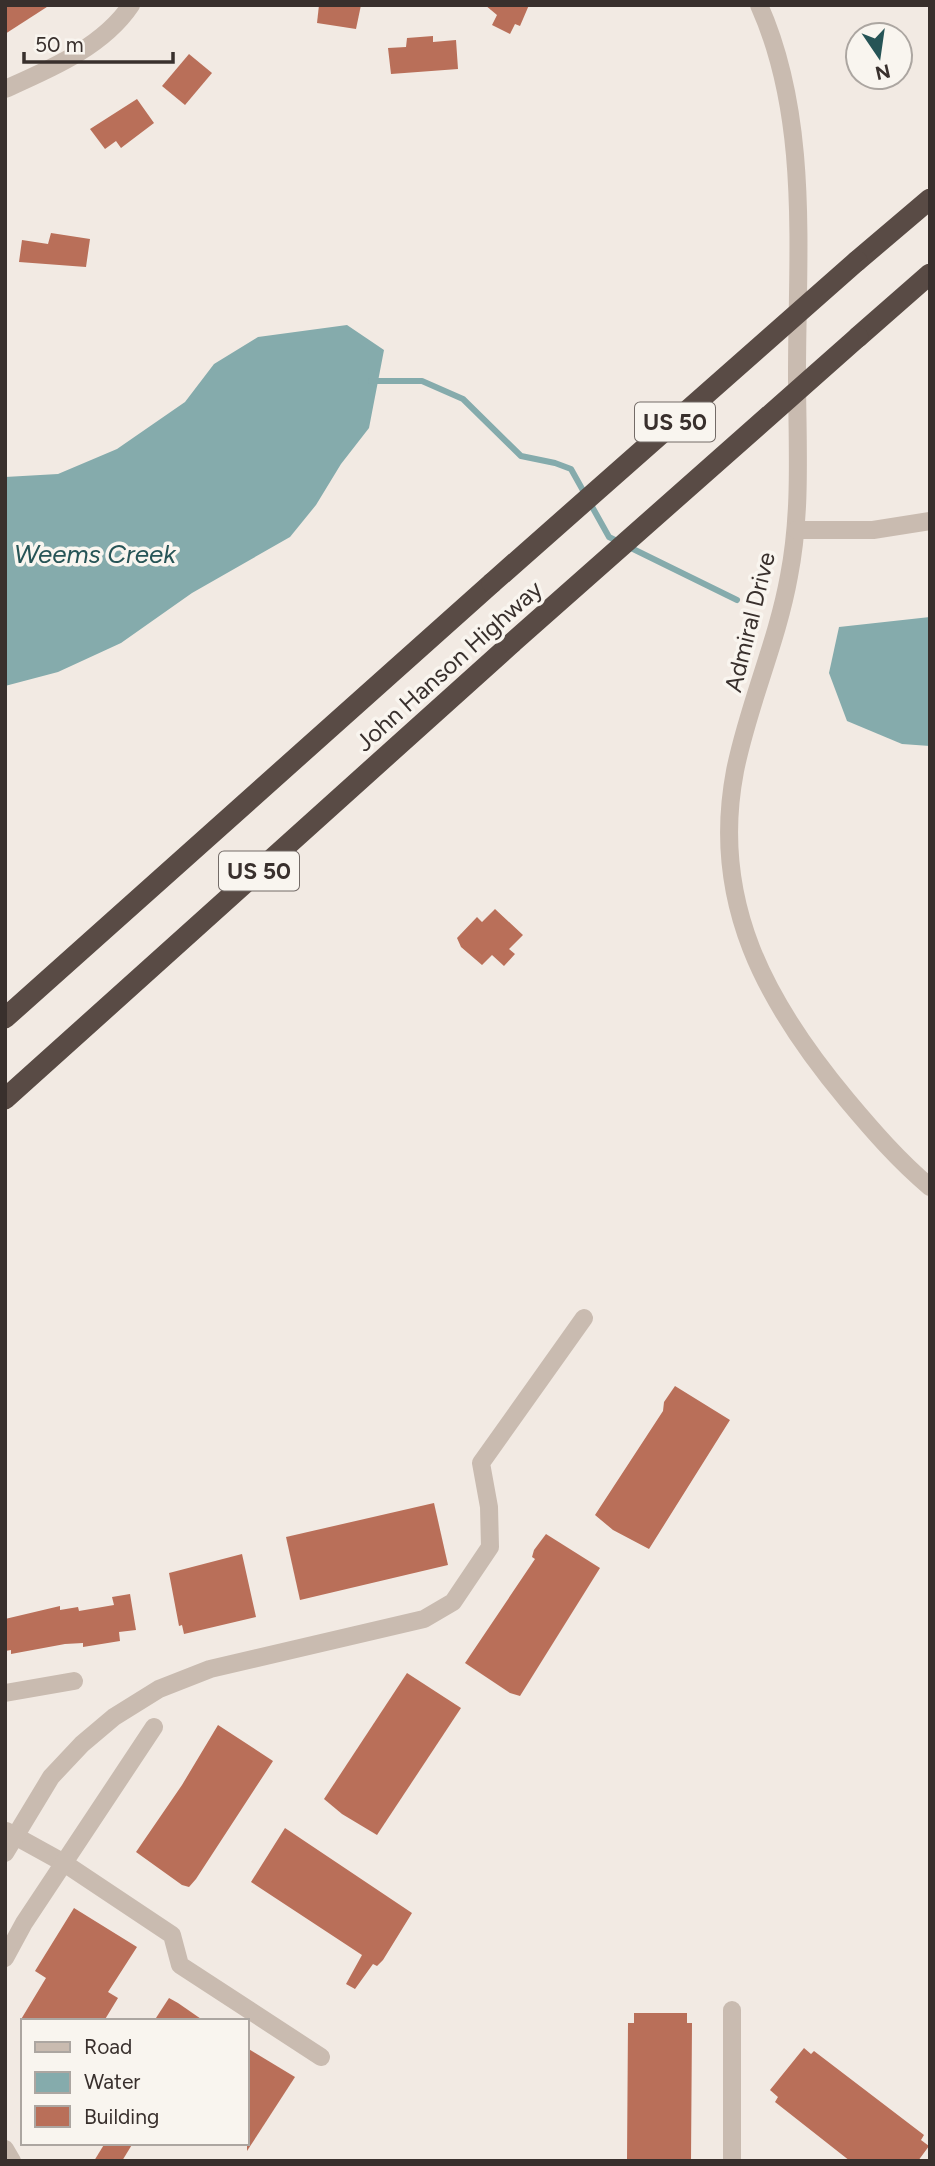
<svg xmlns="http://www.w3.org/2000/svg" width="935" height="2166" font-family="Figtree,sans-serif">
<style>
.water{fill:#85abac}
.lines{fill:none;stroke-linecap:round;stroke-linejoin:round}
.stream{stroke:#85abac;stroke-width:6}
.building{fill:#b96f59}
.minor{stroke:#c9bbb0;stroke-width:18}
.highway{stroke:#594b45;stroke-width:21}
.highway-bridge{stroke:#594b45;stroke-width:21}
.labels{text-anchor:middle;stroke-width:7;stroke-linejoin:round;paint-order:stroke}
.shield{fill:#f9f5ef;stroke:#736b67;stroke-width:2}
.shield-label{font-size:23px;font-weight:bold;fill:#39302d}
.street-label{font-size:24px;fill:#39302d;stroke:#f9f5ef}
.water-label{font-size:26px;font-style:italic;fill:#265456;stroke:#f9f5ef}
</style>
<rect width="100%" height="100%" fill="#f2eae3"/>
<!-- water -->
<g class="water">
<polygon points="347,325 384,350 369,428 341,464 316,505 290,537 192,593 121,643 58,672 5,686 5,477 58,474 117,449 185,402 214,364 258,337"/>
<polygon points="930,617 930,746 902,744 847,721 829,673 839,627"/>
</g>
<g class="lines">
<!-- stream -->
<g class="stream">
<polyline points="371,381 422,381 463,399 521,456 555,463 571,469 609,537 619,542"/>
<polyline points="629,547 737,600"/>
</g>
</g>
<!-- building -->
<g class="building">
<polygon points="5,5 50,5 5,34"/>
<polygon points="319,5 361,5 356,29 317,23"/>
<polygon points="485,5 529,5 520,26 515,24 510,34 492,25 497,15"/>
<polygon points="433,36 433,42 456,40 458,69 391,74 388,48 406,47 407,38"/>
<polygon points="189,54 212,73 185,105 162,86"/>
<polygon points="137,99 154,123 121,148 116,141 105,149 90,129"/>
<polygon points="51,233 90,239 86,267 19,262 22,240 48,244"/>
<polygon points="495,909 523,935 509,949 515,954 504,966 492,955 482,965 461,947 457,938 477,917 482,922"/>
<polygon points="675,1386 730,1420 649,1549 613,1530 595,1515 663,1411 664,1402"/>
<polygon points="434,1503 448,1565 300,1600 286,1537"/>
<polygon points="546,1534 600,1568 520,1696 510,1693 465,1663 535,1559 532,1557 534,1550"/>
<polygon points="242,1554 256,1617 184,1634 182,1625 179,1626 169,1573"/>
<polygon points="130,1594 136,1630 119,1632 120,1641 83,1647 83,1643 65,1644 11,1654 11,1650 5,1651 5,1619 60,1606 60,1610 78,1607 79,1611 114,1605 112,1597"/>
<polygon points="407,1673 461,1708 377,1835 342,1814 324,1799"/>
<polygon points="218,1725 273,1761 196,1879 189,1887 182,1885 136,1852 182,1785"/>
<polygon points="285,1828 412,1913 383,1960 377,1966 373,1964 355,1989 346,1984 362,1955 251,1882"/>
<polygon points="74,1908 137,1947 108,1992 118,1998 104,2021 20,2021 46,1978 35,1971"/>
<polygon points="169,1998 178,2003 204,2021 154,2021"/>
<polygon points="634,2013 687,2013 687,2023 692,2023 691,2161 627,2160 628,2023 634,2023"/>
<polygon points="247,2048 295,2077 247,2151"/>
<polygon points="804,2048 811,2054 814,2051 924,2135 921,2140 929,2146 918,2161 850,2161 775,2102 778,2097 770,2090"/>
<polygon points="105,2143 133,2143 122,2161 94,2161"/>
</g>
<g class="lines">
<!-- minor -->
<g class="minor">
<path d="M759,5C810,119 797,252 797,374C797,441 802,510 789,576C777,643 748,705 735,771C710,902 766,1003 847,1100C873,1131 899,1161 930,1187"/>
<path d="M5,89C50,69 103,47 131,5"/>
<polyline points="796,530 873,530 930,521"/>
<polyline points="5,1693 74,1681"/>
<polyline points="6,1831 64,1863 172,1935 180,1965 321,2057"/>
<polyline points="5,1853 51,1777 82,1744 114,1717 159,1689 210,1669 424,1619 453,1602 490,1547 489,1507 481,1463 584,1318"/>
<polyline points="5,1958 24,1923 154,1727"/>
<polyline points="732,2010 732,2161"/>
<polyline points="5,2149 12,2161"/>
</g>
<!-- highway -->
<g class="highway">
<polyline points="857,261 930,199"/>
<polyline points="858,337 930,274"/>
<polyline points="5,1018 492,583"/>
<polyline points="5,1099 512,643"/>
</g>
<!-- highway-bridge -->
<g class="highway-bridge">
<polyline points="492,583 857,261"/>
<polyline points="512,643 858,337"/>
</g>
</g>
<g class="labels">
<!-- shield labels -->
<g class="shield">
<rect x="635" y="402.5" width="80" height="39" rx="5"/>
<rect x="219" y="851.5" width="80" height="39" rx="5"/>
</g>
<g class="shield-label">
<text x="675" y="430">US 50</text>
<text x="259" y="879">US 50</text>
</g>
<!-- street labels -->
<g class="street-label">
<text transform="translate(750 622) rotate(-76)" y="8">Admiral Drive</text>
<text transform="translate(449 666) rotate(-42)" y="8">John Hanson Highway</text>
</g>
<!-- water labels -->
<g class="water-label">
<text x="95" y="563">Weems Creek</text>
</g>
</g>
<!-- border -->
<rect width="935" height="2166" fill="none" stroke="#39302d" stroke-width="14"/>
<!-- legend -->
<rect x="21" y="2019" width="228" height="126" fill="#f9f5ef" stroke="#aca6a1" stroke-width="2"/>
<rect x="35" y="2042" width="35" height="10" fill="#c9bbb0" stroke="#aca6a1" stroke-width="2"/>
<text x="84" y="2054" font-size="21" fill="#39302d">Road</text>
<rect x="35" y="2072" width="35" height="21" fill="#85abac" stroke="#aca6a1" stroke-width="2"/>
<text x="84" y="2089" font-size="21" fill="#39302d">Water</text>
<rect x="35" y="2106" width="35" height="21" fill="#b96f59" stroke="#aca6a1" stroke-width="2"/>
<text x="84" y="2124" font-size="21" fill="#39302d">Building</text>
<!-- north arrow -->
<g transform="translate(879 56) rotate(167)"><circle r="33" fill="#f9f5ef" stroke="#aca6a1" stroke-width="2"/>
<path d="M0-5L12 26L0 18L-12 26Z" fill="#265456"/>
<text y="-10" font-size="19" font-weight="bold" text-anchor="middle" fill="#39302d">N</text>
</g>
<!-- scale -->
<path d="M24 52v10h149v-10" fill="none" stroke="#39302d" stroke-width="3.5"/>
<text x="35" y="52" font-size="21" fill="#39302d" stroke="#f9f5ef" stroke-width="5" paint-order="stroke">50 m</text>
</svg>
